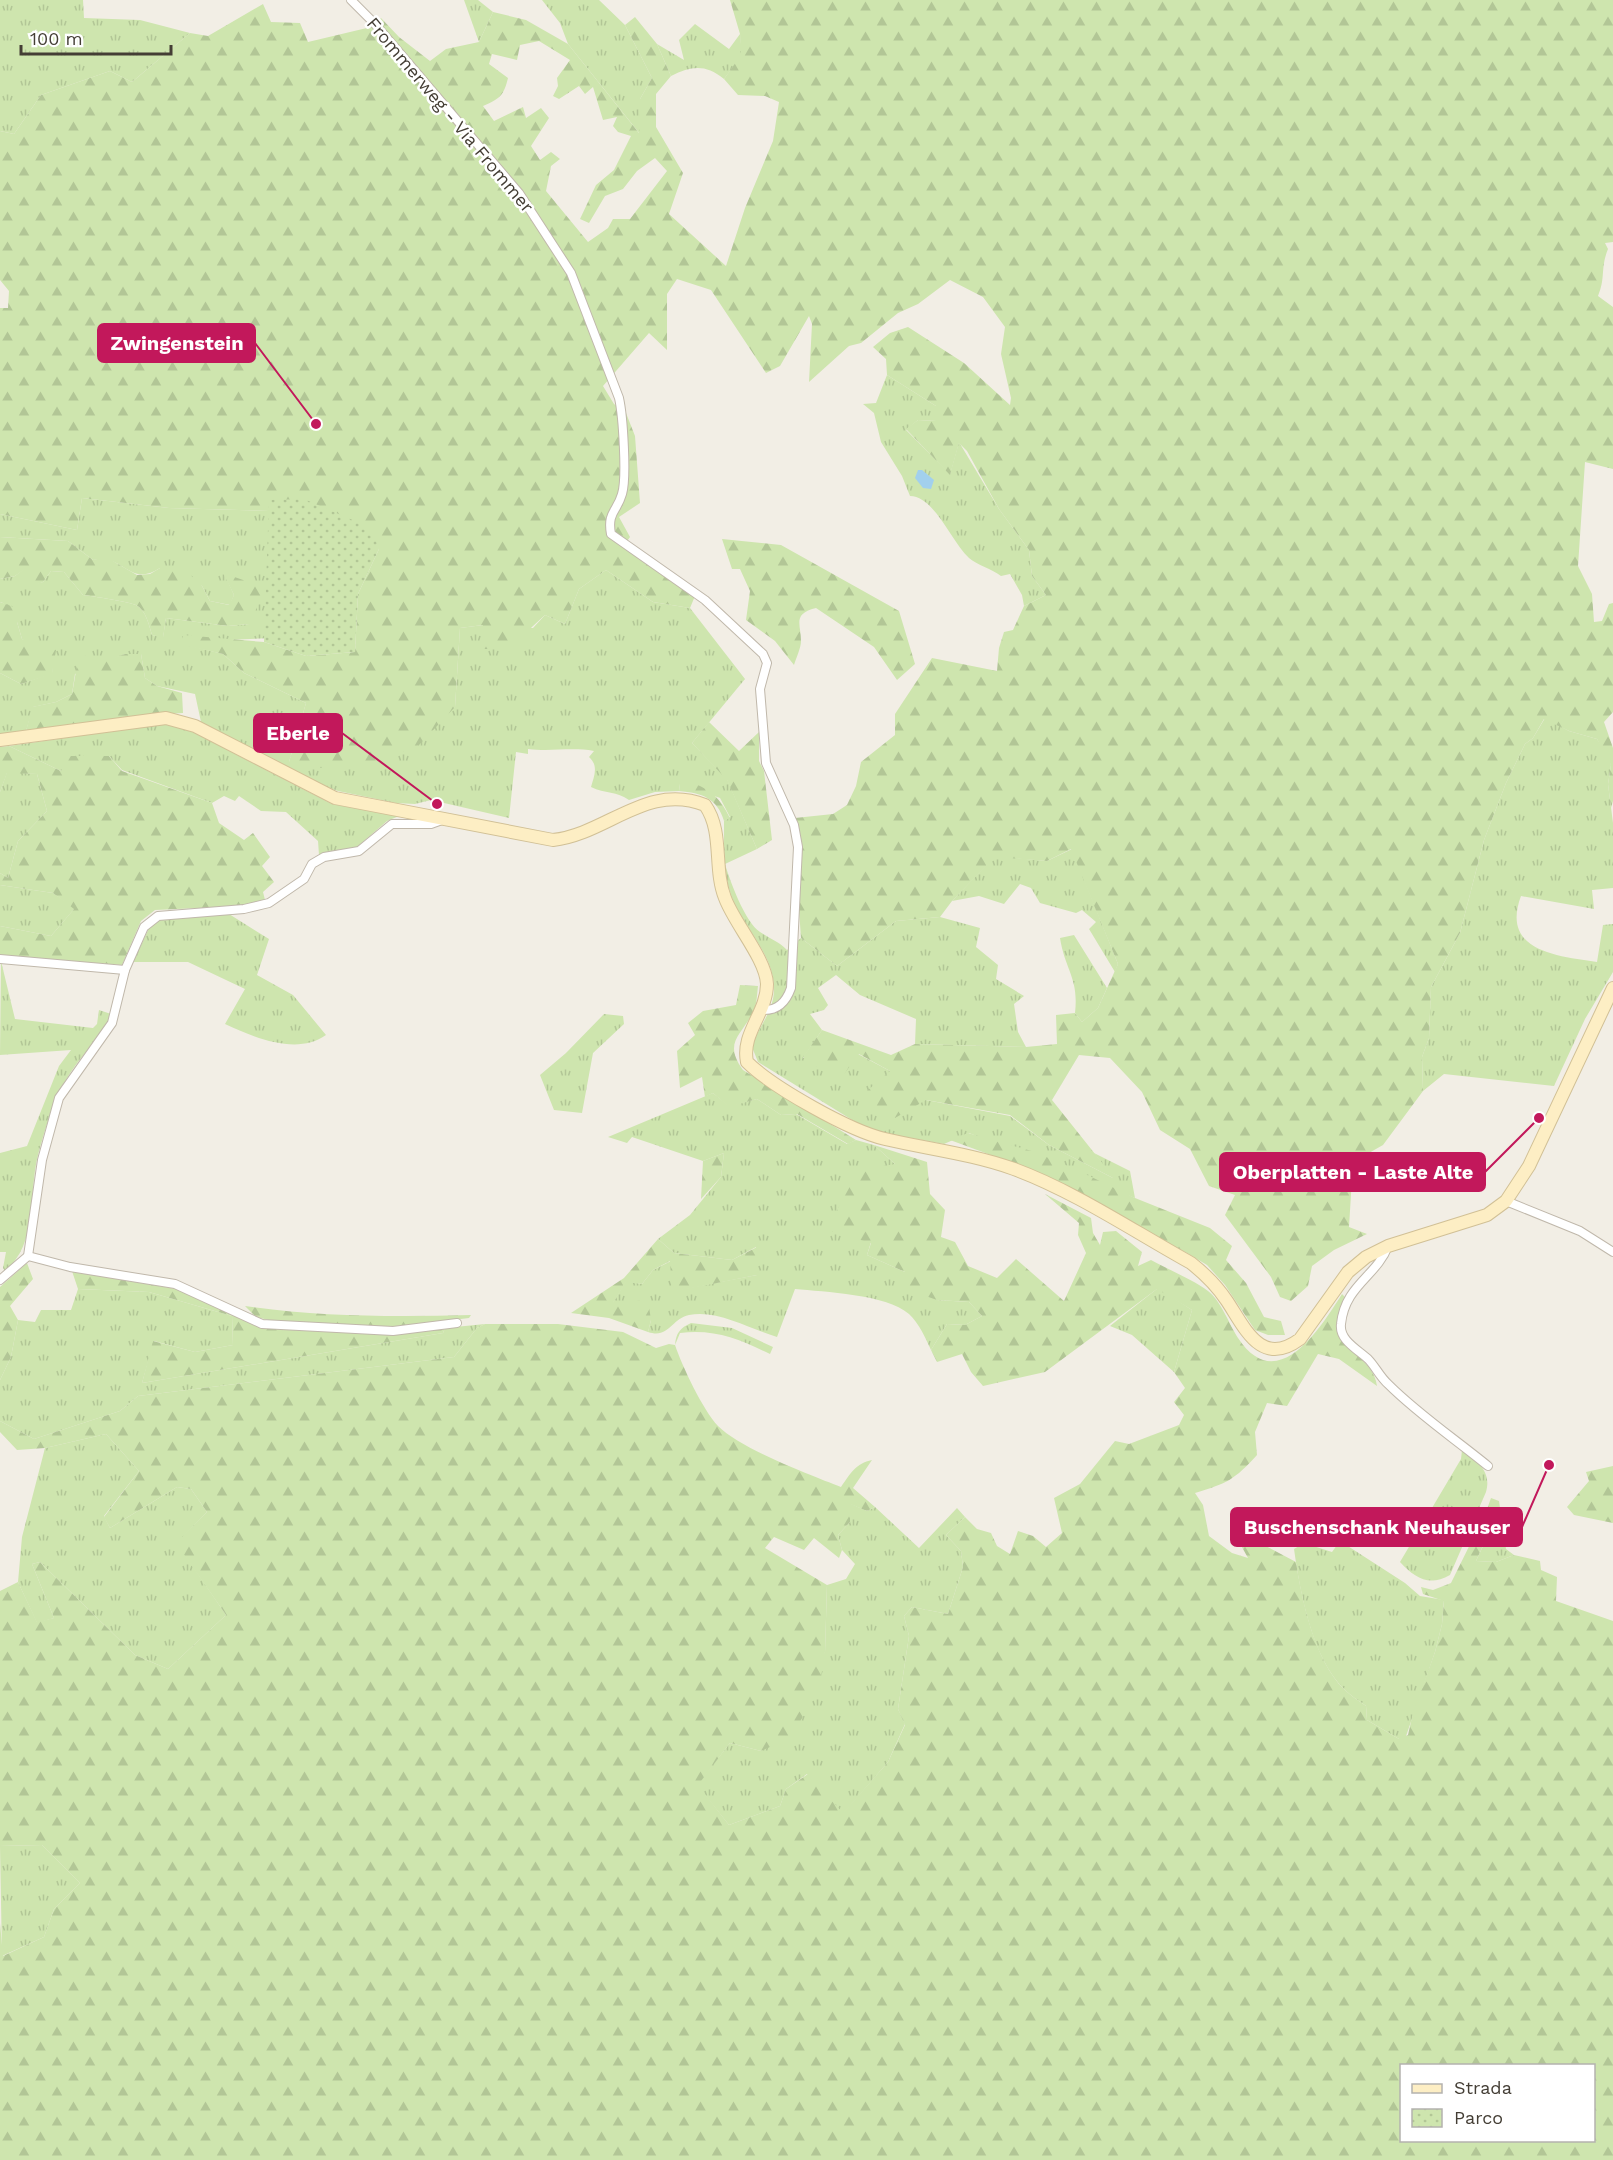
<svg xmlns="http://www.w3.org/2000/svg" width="1613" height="2160" font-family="'Work Sans',sans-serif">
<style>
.grass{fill:url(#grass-tufts)}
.forest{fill:url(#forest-firs);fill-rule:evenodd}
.park{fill:url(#park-dots)}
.water{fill:#a2d0ed}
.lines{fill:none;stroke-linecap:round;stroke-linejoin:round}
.minor-casing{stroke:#c0b8ab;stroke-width:10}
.secondary-casing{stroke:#d1c096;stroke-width:14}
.minor{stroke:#fff;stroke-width:8}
.secondary{stroke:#fdeec4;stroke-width:12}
.labels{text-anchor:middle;stroke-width:5;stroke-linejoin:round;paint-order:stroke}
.street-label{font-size:18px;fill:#443e35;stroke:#fff}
.leader{fill:none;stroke:#c2185b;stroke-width:2}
.callout-dot{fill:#c2185b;stroke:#fff;stroke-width:2}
.callout{fill:#c2185b;stroke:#c2185b;stroke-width:2}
.callout-label{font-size:20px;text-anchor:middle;font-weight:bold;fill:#fff}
</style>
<defs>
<pattern id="grass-tufts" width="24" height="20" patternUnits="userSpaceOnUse" patternTransform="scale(1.5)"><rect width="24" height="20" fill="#cee5ae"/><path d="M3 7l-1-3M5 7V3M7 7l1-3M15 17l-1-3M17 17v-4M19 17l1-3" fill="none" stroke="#b2c696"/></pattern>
<pattern id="forest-firs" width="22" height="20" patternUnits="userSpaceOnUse" patternTransform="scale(1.5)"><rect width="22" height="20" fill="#cee5ae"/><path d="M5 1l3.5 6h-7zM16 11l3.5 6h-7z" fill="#b2c696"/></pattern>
<pattern id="park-dots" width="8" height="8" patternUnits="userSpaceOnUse" patternTransform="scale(1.5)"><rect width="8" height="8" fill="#cee5ae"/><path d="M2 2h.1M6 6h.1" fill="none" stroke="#b2c696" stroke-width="1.8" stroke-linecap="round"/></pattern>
</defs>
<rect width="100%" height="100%" fill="#f2eee5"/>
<!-- grass -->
<g class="grass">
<polygon points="0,0 83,0 84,18 140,20 190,33 132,82 110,71 41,95 14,134 0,131"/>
<polygon points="464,0 478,0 493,12 479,42"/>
<polygon points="542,0 599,0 625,25 652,78 640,99 640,134 568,44 560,23"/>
<path d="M695,24L729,49L740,34L742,55L724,79C705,64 692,66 671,76L657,44L684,60L679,40Z"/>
<path d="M887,375L936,406V421L918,420L906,430L950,474L959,442L999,509L1029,550L1032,576L1046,595L1024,606L1022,595L1010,574L1001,576C992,569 977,565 969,558C951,541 934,496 910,496L902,476L881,442L874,413L863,404L876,403Z"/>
<path d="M82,498L169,508L269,511L273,638L228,640L183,636V644L223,654L244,673L306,703L289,762L455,707L460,628L483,625L533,628L545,615L565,624L579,589L606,570L653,602L690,608L745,679L692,743L727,779L757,849L725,864C730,881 745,922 760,932C770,939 778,941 787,950L801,938L837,966L896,921L940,917L980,928L976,947L998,965L996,979L1024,996L1014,1004L1018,1032L1026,1047L915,1044L916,1019L860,995L836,975L818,988L828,1005L824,1010L810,1014L822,1030L803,1058L858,1054L890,1071L926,1100L1010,1116L1049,1145L1113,1178L1094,1153L1130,1171L1135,1198L969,1133L944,1144L888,1134L862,1126L758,1062L752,1047C758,1026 775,1011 774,987C773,953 742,926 731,895C723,872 724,846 724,821L730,817L720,798L680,784L679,791L655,792L629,800C617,791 605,794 591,787C594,776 599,766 589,757L594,751C571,747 551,752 528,749V754L516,752L509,818L431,800L415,804L396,803L338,791L316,783L201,722L195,694L157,686L145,678L141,654H125L75,674L72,694L56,702L33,707L26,731L0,735V673L21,684L52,673L53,658L22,639L17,622L3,603L0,602V579L15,576L25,568L36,579L35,584L43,582L51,571L64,572L83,595C92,596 129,602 136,605C146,610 149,625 152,635L163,637L166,618L228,626L249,624L224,573L234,595L230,605L210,601L202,586L160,568C129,588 125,554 93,560L68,541L0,537V514L77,530Z"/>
<path d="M1545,718L1569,731L1597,739L1608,755L1611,765L1608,784L1613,823V888L1592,890L1594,909L1521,896C1500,952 1559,956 1597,962L1603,925L1613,924V972L1585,1019L1554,1086L1444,1074L1423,1091L1422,1057L1429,1038L1431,987L1460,933L1484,840L1506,783L1525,744L1533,738Z"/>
<polygon points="161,724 187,729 332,804 399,816 387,821 357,847 319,855 318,841 286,812 261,811 239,796 235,801 224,796 212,803 122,770 109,756 61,771 9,746"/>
<polygon points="7,772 37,774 47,811 18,841 8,878 0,873 0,792"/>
<polygon points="1072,849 1118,964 1115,972 1089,929 1096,922 1082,910 1076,913 1040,903 1031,888 1020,884 1004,904 979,896 952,901 995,856 1047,861"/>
<polygon points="0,885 53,893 75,908 51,936 0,926"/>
<path d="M229,914L269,939L257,975L293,995L326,1035C297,1056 253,1037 225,1024L245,989L188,962H133L150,926L161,919Z"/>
<path d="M1074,935L1107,988L1098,1008L1082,1022L1075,1013C1079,978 1065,970 1060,938Z"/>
<path d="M1,961L15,1019L93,1028L97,1024L99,1010L111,1014C104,1034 87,1049 75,1066C55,1094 47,1123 38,1155C28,1193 39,1243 5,1271L3,1268L6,1252H0V1153L27,1146L59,1066L71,1050L0,1055Z"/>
<polygon points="604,1014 623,1016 624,1024 593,1053 582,1113 554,1110 540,1075 566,1053"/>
<path d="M713,1093L729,1106L757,1099L781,1115L796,1114L847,1144L856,1140L874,1145L895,1164L867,1255L905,1272L937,1300L969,1302L982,1316L965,1325L947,1324L931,1350C926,1339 919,1323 909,1314C886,1294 824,1292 795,1289L777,1337C750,1329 717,1309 689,1315C671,1319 669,1339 648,1332L651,1320L612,1304L626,1281L642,1284L653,1270L671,1261L673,1291L757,1275L756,1247L732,1260L674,1253L658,1239L690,1215L721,1177L724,1153L703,1161L632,1137L627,1143L608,1137Z"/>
<polygon points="1158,1288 1192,1310 1174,1372 1132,1335 1110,1326"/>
<polygon points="78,1289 149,1292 232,1316 233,1345 195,1352 154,1341 142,1383 443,1333 445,1328 485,1324 477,1328 454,1357 138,1396 120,1411 34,1439 0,1421 0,1380 11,1357 18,1320 35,1322 41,1310 71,1310"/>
<path d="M691,1323L732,1328L773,1347L770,1354C738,1339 716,1329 680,1333L675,1345C676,1333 680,1328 691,1323Z"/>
<polygon points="106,1434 139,1471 104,1516 110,1528 177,1487 191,1489 207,1512 177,1543 226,1615 168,1669 135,1655 40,1562 32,1564 54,1618 37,1623 18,1582 22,1537 45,1448"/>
<path d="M1462,1450C1477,1461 1492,1471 1486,1492L1450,1575C1429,1587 1415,1578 1400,1562L1461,1459Z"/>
<polygon points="1491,1498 1499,1501 1506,1549 1514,1555 1496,1562 1476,1561 1497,1516 1486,1512"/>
<polygon points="849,1503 867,1511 875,1507 919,1548 957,1508 965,1517 946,1535 961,1551 963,1567 948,1614 912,1607 904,1616 909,1636 898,1709 905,1724 888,1762 843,1814 807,1774 786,1789 780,1806 729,1825 697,1785 730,1743 761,1751 825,1652 827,1585 846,1579 855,1564 842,1550 838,1535 850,1522"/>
<path d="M1340,1541L1405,1583L1420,1596L1444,1600L1442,1624L1435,1652L1405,1739H1399L1367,1720L1366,1706C1359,1701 1350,1695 1344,1689C1312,1658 1300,1592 1294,1549L1304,1543L1332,1552Z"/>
<polygon points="42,1845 80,1883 54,1909 44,1937 2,1956 0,1846"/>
</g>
<!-- forest -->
<g class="forest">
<path d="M730,0H1613V242L1605,243L1608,249C1600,269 1606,277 1598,296L1613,307V469L1585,462L1578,566L1592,594L1594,622L1602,621L1609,604L1613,603V712L1604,722L1613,748V801L1611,808L1608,784L1611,765L1597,739L1569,731L1544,719L1533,738L1525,744L1506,783L1484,840L1460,933L1431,987L1429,1038L1422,1057L1423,1091L1383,1145L1353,1162L1349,1227L1367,1234L1334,1250L1312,1266L1308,1286L1291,1301L1280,1297L1271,1277L1225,1215L1235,1195L1209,1186L1190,1149L1160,1130L1142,1092L1110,1058L1079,1055L1052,1100L1115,1179L1049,1145L1010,1115L926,1100L895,1118L860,1097L890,1071L859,1054L838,1082L803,1057L822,1030L891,1055L915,1044L1026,1047L1057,1044L1056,1015L1075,1013L1082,1022L1098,1008L1118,964L1071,849L1047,861L995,857L952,901L940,917L896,921L837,966L801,938L798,896L802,843L795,818L833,814L847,805L856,786L861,762L895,735V714L932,658L997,671L999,648L1004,632L1013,630L1024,606L1046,595L1032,576L1029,550L999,509L967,451L959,443L950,475L906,429L918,420L936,421V406L887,375L886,359L873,347L890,333L908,327L964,363L1010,405L1011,398L1001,354L1005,327L983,297L950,280L918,304L898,313L861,343L849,346L809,382L812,324L809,316L780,366L766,373L711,290L677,279L667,294V350L649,333L603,386L614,404L626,413L635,436L640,503L619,517L630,537L623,547L695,596L690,608L653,602L606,570L579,589L565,624L545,615L508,649H480L483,625L460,628L455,707L419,745L373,764L307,769L289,762L306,703L244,673L223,654L183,645V635L264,642L306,656L355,652L358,594L379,549L269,511L169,508L82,498L77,530L0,514V308H8L9,291L0,280V131L14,134L41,95L110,71L132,82L190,33L208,36L263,4L271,22L300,23L308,42L371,27L381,18L399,37L430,61L446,49L479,42L493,12L526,20L568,44L639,133L640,99L652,78L625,25L635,17L657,44L671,76L656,94V127L683,173L669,214L726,266L745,208L773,141L779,102L765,96L738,95L724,79L741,55L740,34ZM539,41L570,60L557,78L558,86L553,96L559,99L579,86L585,94L593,87L603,120L617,117L613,126L618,132L631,136L614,170L596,185L580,219L589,223L605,196L623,189L637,171L655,158L667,171L630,219H613L608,228L588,242L546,191L551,166L560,159L551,152L540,160L531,146L549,118L541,108L526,118L523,107L494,121L483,106C500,99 504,95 508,78L489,64L492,54L517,60L520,45Z"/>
<path d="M0,537L68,541L93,560L106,557L137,575L150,574L160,568L180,565L202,586L210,601L229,605L234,595L223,573L266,588L249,624L228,626L166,618L163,638L152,635C149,625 146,610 136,605C129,602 92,596 83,595L64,572L51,571L43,582L35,585V579L25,569L15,576L0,579Z"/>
<path d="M722,539L781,545L899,611L915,664L897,680L874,647L816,608C792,614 801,624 801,641C801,648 796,658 794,665L775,641L746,620L750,591L740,569H732Z"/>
<polygon points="0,602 22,610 17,622 22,639 56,650 52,674 21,684 0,673"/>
<polygon points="79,654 103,661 125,654 141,654 145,678 157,686 182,693 183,713 133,716 26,731 32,707 56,702 72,694"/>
<polygon points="709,722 739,751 759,732 759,761 764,771 772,840 757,849 727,780 692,743"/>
<polygon points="9,746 61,771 70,756 109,756 122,771 212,803 219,823 244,840 253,833 270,857 262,866 274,882 263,892 265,900 243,906 155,910 141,921 122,965 0,956 0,926 51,936 74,909 53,893 0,885 0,873 8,878 18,841 47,811 37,774 7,773 0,792 0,747"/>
<path d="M690,782C712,790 720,798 730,818L724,821C717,798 702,793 679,791L680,784Z"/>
<path d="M740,985L758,986C757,994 757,1003 754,1010C743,1035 722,1041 743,1070L856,1140L848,1144L797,1114L781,1115L757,1099L729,1107L713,1093L705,1097L702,1077L680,1088L677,1051L695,1035L688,1023L703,1011L736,1005Z"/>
<polygon points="968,1133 1035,1152 1079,1171 1135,1198 1210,1228 1232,1246 1226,1260 1246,1283 1264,1317 1281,1321 1285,1335 1268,1335 1255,1330 1225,1285 1207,1265 1187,1253 1021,1166 950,1140"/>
<path d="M874,1145L927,1162L930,1194L945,1210L941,1237L955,1242L968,1266L997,1278L1016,1259L1064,1301L1086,1253L1078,1235L1079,1223L1045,1194L1091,1218L1093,1233L1100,1245L1103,1232L1116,1231L1142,1252L1138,1266L1151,1260C1169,1270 1192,1279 1208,1291C1221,1301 1229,1324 1238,1338C1277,1397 1320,1329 1342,1294L1345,1297C1343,1306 1338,1316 1337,1325C1335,1348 1374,1357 1377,1386L1339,1359L1318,1354L1287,1406L1267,1403L1255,1432L1257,1455C1234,1480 1228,1483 1195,1493L1203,1505L1209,1536L1232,1553L1248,1558L1238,1540L1243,1534L1296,1562C1302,1601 1315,1661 1344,1689C1350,1695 1359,1701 1366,1706L1367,1720L1399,1739L1408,1735L1413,1713L1435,1652L1442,1624L1444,1601L1423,1594L1421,1587L1433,1590L1451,1583L1486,1512L1497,1515L1476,1561L1496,1562L1514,1555L1540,1561L1541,1570L1557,1577L1556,1601L1613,1621V2160H0V1923L3,1956L44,1937L54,1909L80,1883L42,1845L0,1846V1591L18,1582L37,1622L54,1618L32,1564L40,1562L135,1655L168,1669L226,1615L176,1543L207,1512L191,1489L177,1487L110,1528L104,1517L139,1471L106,1434L45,1448L17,1450L0,1432V1421L34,1439L120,1411L138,1396L454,1357L477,1328L485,1324H558L623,1332L656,1348L669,1344L675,1345C682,1366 703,1410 718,1426C741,1449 810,1475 841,1487C850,1474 856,1463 872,1460L853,1488L875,1507L867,1511L850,1504V1522L838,1535L842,1550L839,1558L814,1538L804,1550L774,1537L765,1548L827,1585L825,1652L819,1690L790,1738L761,1751L730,1743L698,1785L729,1825L780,1806L786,1789L808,1774L843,1813L888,1762L905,1725L898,1709L909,1636L904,1616L912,1607L948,1614L963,1567L961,1551L946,1535L965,1517L977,1529L991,1533L997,1546L1010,1554L1018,1531L1033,1536L1046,1547L1062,1533L1054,1498L1080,1484L1115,1441L1129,1444L1179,1425L1184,1415L1174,1402L1185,1388L1174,1372L1192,1310L1157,1289L1045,1372L983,1386L971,1372L962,1354L937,1362L931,1350L947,1324L965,1325L982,1316L969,1302L937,1300L903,1288L905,1272L867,1255L871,1243L826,1230L859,1170L895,1164ZM1402,2066H1594V2140H1402Z"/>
<polygon points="724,1153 721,1177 701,1199 703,1161"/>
<polygon points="658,1239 674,1253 732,1260 757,1247 757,1275 672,1292 670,1261 653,1270 642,1284 626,1282 613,1303 648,1300 651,1320 648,1332 609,1318 571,1313 624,1278"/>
<polygon points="27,1263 33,1279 10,1306 18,1320 11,1357 0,1380 0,1287"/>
<polygon points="72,1271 176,1289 261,1327 445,1328 443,1333 142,1383 153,1341 195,1352 233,1345 232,1316 149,1292 78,1289"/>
<path d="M245,1306C319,1317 396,1317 471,1315L469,1318L396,1327L277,1322L256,1317Z"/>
<polygon points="1613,1466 1613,1523 1574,1515 1567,1507 1589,1481 1586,1472"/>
</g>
<!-- park -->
<polygon class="park" points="304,499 371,528 379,549 358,594 355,652 306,656 264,642 269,500"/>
<!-- water -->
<polygon class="water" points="918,470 922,470 934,480 931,489 923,488 915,478"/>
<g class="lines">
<defs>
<g id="minor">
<path d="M351,0L375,24L519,193L571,273L619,398C623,416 627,478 622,494C617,512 607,512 611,534L705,600L763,654L767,663L760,689L766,763L794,825L798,847L791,988C786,1002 778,1011 762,1010"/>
<polyline points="0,959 125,970"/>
<polyline points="1506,1201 1580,1231 1613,1252"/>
<path d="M1388,1246C1377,1276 1345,1285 1341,1324C1339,1340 1357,1349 1368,1359C1375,1366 1380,1377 1388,1384C1418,1414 1455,1439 1488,1466"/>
<polyline points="28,1256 70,1267 175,1284 262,1324 393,1331 457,1323"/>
<polyline points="0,1280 28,1256 42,1160 59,1098 112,1023 125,970 144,927 158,916 244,909 269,903 304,879 312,864 324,857 359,851 392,824 431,824 442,820"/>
</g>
<path id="secondary" d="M0,740L166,718L195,726L335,798L553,840C607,834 647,782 705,805C724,832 713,868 725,898C734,923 766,959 767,984C767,1013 741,1033 747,1062C772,1087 850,1131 885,1139C928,1149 972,1154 1014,1169C1074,1191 1135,1232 1191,1263C1205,1274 1217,1286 1227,1301C1245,1328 1261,1368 1300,1339L1348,1272L1366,1257L1388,1246L1487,1215L1506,1201L1529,1166L1613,988"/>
</defs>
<!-- minor casing -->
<use href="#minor" class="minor-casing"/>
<!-- secondary casing -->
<use href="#secondary" class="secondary-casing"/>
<!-- minor -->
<use href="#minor" class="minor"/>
<!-- secondary -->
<use href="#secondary" class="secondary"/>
</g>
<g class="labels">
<!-- street labels -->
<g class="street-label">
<text transform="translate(450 115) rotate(50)" y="6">Frommerweg - Via Frommer</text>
</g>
</g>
<!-- callouts -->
<path class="leader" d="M316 424L255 343M437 804L342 733M1539 1118L1485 1172M1549 1465L1522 1527"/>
<g class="callout-dot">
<circle cx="316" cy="424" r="6"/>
<circle cx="437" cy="804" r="6"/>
<circle cx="1539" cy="1118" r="6"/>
<circle cx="1549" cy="1465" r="6"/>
</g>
<g class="callout">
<rect x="98" y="324" width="157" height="38" rx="6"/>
<rect x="254" y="714" width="88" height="38" rx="6"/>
<rect x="1220" y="1153" width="265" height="38" rx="6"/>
<rect x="1231" y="1508" width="291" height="38" rx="6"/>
</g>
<g class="callout-label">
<text x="177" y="350">Zwingenstein</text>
<text x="298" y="740">Eberle</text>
<text x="1353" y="1179">Oberplatten - Laste Alte</text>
<text x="1377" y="1534">Buschenschank Neuhauser</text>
</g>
<!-- legend -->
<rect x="1400" y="2064" width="195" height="78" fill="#ffffff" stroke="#b4b2ae" stroke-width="1.5"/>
<rect x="1412" y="2084" width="30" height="9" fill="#fdeec4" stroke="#b4b2ae" stroke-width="1.5"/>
<text x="1454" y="2094" font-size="18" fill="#443e35">Strada</text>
<rect x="1412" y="2109" width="30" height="18" fill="url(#park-dots)" stroke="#b4b2ae" stroke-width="1.5"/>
<text x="1454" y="2124" font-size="18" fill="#443e35">Parco</text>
<!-- scale -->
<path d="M21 45v9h150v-9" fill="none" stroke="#443e35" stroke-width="3"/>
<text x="30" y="45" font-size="18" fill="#443e35" stroke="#ffffff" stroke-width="4.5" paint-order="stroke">100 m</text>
</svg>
